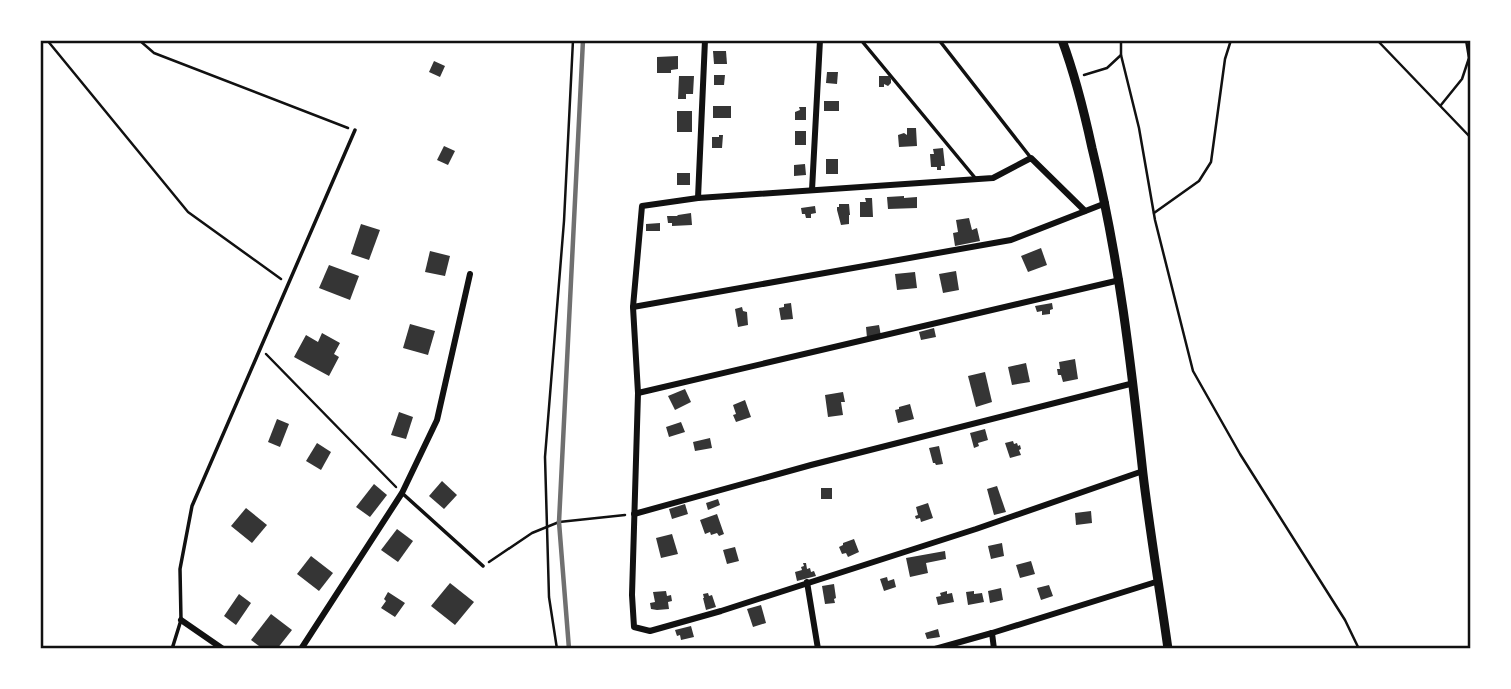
<svg xmlns="http://www.w3.org/2000/svg" width="1511" height="689" font-family="Overpass,sans-serif">
<style>
.building{fill:#353535}
.lines{fill:none;stroke-linecap:round;stroke-linejoin:round}
.path{stroke:#111;stroke-width:2.5}
.service{stroke:#111;stroke-width:3.5}
.minor{stroke:#111;stroke-width:6}
.secondary{stroke:#111;stroke-width:9}
.rail{stroke:#707070;stroke-width:4.5}
.neatline{fill:none;stroke:#111;stroke-width:2.5}
</style>
<rect width="100%" height="100%" fill="#fff"/>
<!-- building -->
<g class="building">
<polygon points="713,51 726,51 727,64 714,64"/>
<polygon points="678,56 678,69 671,70 671,73 657,73 657,57"/>
<polygon points="434,61 445,66 440,77 429,72"/>
<polygon points="827,72 838,72 837,84 826,83"/>
<polygon points="714,75 725,75 724,85 714,85"/>
<polygon points="679,76 694,76 693,94 686,94 686,99 678,99"/>
<polygon points="879,76 889,76 891,79 891,83 888,86 884,84 884,87 879,87"/>
<rect x="824" y="101" width="15" height="10"/>
<rect x="713" y="106" width="18" height="12"/>
<polygon points="799,107 806,107 806,120 795,120 795,112 800,110"/>
<rect x="677" y="111" width="15" height="21"/>
<polygon points="907,128 916,128 917,146 899,147 898,135 904,133 907,135"/>
<rect x="795" y="131" width="11" height="14"/>
<polygon points="719,135 723,135 722,148 712,148 712,137 719,137"/>
<polygon points="444,146 455,151 448,165 437,160"/>
<polygon points="943,148 945,166 941,166 941,170 937,170 937,167 931,167 930,154 934,154 933,149"/>
<rect x="826" y="159" width="12" height="15"/>
<polygon points="805,164 806,175 794,176 794,165"/>
<rect x="677" y="173" width="13" height="12"/>
<polygon points="904,196 904,198 917,197 917,208 888,209 887,197"/>
<polygon points="865,198 872,198 873,217 860,217 860,202 866,202"/>
<polygon points="839,204 849,204 850,215 849,215 849,224 841,225 837,210 837,207 839,207"/>
<polygon points="815,206 816,213 811,214 811,218 806,218 805,214 802,214 801,208"/>
<polygon points="691,213 692,225 672,226 672,223 668,223 667,216 677,216 678,215"/>
<polygon points="969,218 972,230 977,228 980,241 955,246 953,233 958,232 956,220"/>
<polygon points="660,223 660,231 646,231 646,224"/>
<polygon points="361,224 380,230 369,260 351,254"/>
<polygon points="1041,248 1047,265 1028,272 1021,256"/>
<polygon points="430,251 450,256 445,276 425,272"/>
<polygon points="329,265 359,276 350,300 319,288"/>
<polygon points="956,271 959,290 943,293 939,274"/>
<polygon points="915,272 917,288 897,290 895,274"/>
<polygon points="791,303 793,319 781,320 779,308 784,307 784,304"/>
<polygon points="1052,303 1053,309 1050,310 1050,314 1042,315 1042,311 1037,312 1035,306"/>
<polygon points="742,307 743,311 747,312 748,325 738,327 735,309"/>
<polygon points="410,324 435,331 428,355 403,348"/>
<polygon points="879,325 881,336 867,338 866,327"/>
<polygon points="934,328 936,337 921,340 919,332"/>
<polygon points="322,333 340,343 334,354 339,357 329,376 294,357 306,335 318,342"/>
<polygon points="1075,359 1078,379 1063,382 1061,375 1058,375 1057,369 1060,369 1059,362"/>
<polygon points="1026,363 1030,382 1012,385 1008,367"/>
<polygon points="985,372 992,402 976,407 968,376"/>
<polygon points="685,389 691,402 675,410 668,396"/>
<polygon points="843,392 845,402 841,402 843,415 828,417 825,395"/>
<polygon points="745,400 751,417 736,422 733,415 736,414 733,405"/>
<polygon points="910,404 914,419 898,423 895,410 899,409 899,407"/>
<polygon points="399,412 413,417 406,439 391,435"/>
<polygon points="277,419 289,424 280,447 268,442"/>
<polygon points="681,422 685,432 669,437 666,427"/>
<polygon points="985,429 988,440 978,443 979,446 974,448 970,433"/>
<polygon points="710,438 712,448 695,451 693,442"/>
<polygon points="1013,441 1014,444 1017,443 1018,446 1020,445 1021,449 1019,450 1021,455 1010,458 1005,443"/>
<polygon points="317,443 331,452 321,470 306,461"/>
<polygon points="939,446 943,464 936,465 935,463 933,463 929,448"/>
<polygon points="442,481 457,495 444,509 429,496"/>
<polygon points="374,484 387,495 370,517 356,507"/>
<polygon points="997,486 1006,512 994,515 987,489"/>
<rect x="821" y="488" width="11" height="11"/>
<polygon points="718,499 720,505 708,510 706,503"/>
<polygon points="928,503 933,518 921,522 920,518 916,519 915,516 918,515 916,507"/>
<polygon points="685,504 688,514 672,519 669,509"/>
<polygon points="246,508 267,525 252,543 231,526"/>
<polygon points="1091,511 1092,523 1076,525 1075,513"/>
<polygon points="717,514 724,534 719,536 717,533 711,535 710,532 705,534 700,520"/>
<polygon points="397,529 413,541 398,562 381,550"/>
<polygon points="672,534 678,554 661,558 656,538"/>
<polygon points="854,539 859,552 848,557 846,553 842,554 839,547 843,545 843,543"/>
<polygon points="1002,543 1004,556 991,559 988,546"/>
<polygon points="735,547 739,561 727,564 723,550"/>
<polygon points="945,551 946,559 926,563 928,573 910,577 906,558"/>
<polygon points="311,556 333,573 319,591 297,574"/>
<polygon points="1031,561 1035,574 1020,578 1016,565"/>
<polygon points="803,563 806,563 807,569 810,568 811,572 814,571 816,576 797,581 795,572 802,570 801,567 804,566"/>
<polygon points="887,577 888,581 894,579 896,587 884,591 880,579"/>
<polygon points="450,583 474,602 455,625 431,606"/>
<polygon points="834,584 836,598 834,599 835,603 825,604 822,586"/>
<polygon points="1049,585 1053,596 1041,600 1037,588"/>
<polygon points="1001,588 1003,600 990,603 988,591"/>
<polygon points="666,591 667,596 671,595 672,601 668,602 669,609 657,610 651,609 650,603 655,602 653,592"/>
<polygon points="947,591 947,594 952,593 954,602 938,605 936,597 941,596 940,593"/>
<polygon points="974,591 974,594 982,593 984,602 968,605 966,592"/>
<polygon points="388,592 405,603 395,617 381,608 386,601 384,599"/>
<polygon points="708,593 709,596 712,595 716,607 706,610 703,598 704,598 703,594"/>
<polygon points="239,594 251,603 236,625 224,616"/>
<polygon points="761,605 766,623 753,627 747,609"/>
<polygon points="271,614 292,630 277,649 263,649 251,640"/>
<polygon points="691,626 694,637 681,640 680,635 677,636 675,630"/>
<polygon points="938,629 940,637 927,639 925,633"/>
</g>
<g class="lines">
<!-- path -->
<g class="path">
<polyline points="47,40 188,212 281,279"/>
<polyline points="139,40 154,53 348,128"/>
<polyline points="1121,40 1121,55 1139,128 1155,220 1193,371 1240,454 1345,620 1359,649"/>
<polyline points="1377,40 1471,138"/>
<polyline points="1084,75 1107,68 1121,55"/>
<polyline points="1441,105 1462,79 1469,58 1466,40"/>
<polyline points="1154,213 1199,181 1211,162 1225,59 1231,40"/>
<polyline points="266,354 396,487"/>
<polyline points="489,562 532,533 559,522 625,515"/>
<polyline points="557,649 549,597 545,457 564,221 573,40"/>
</g>
<!-- service -->
<g class="service">
<polyline points="861,40 976,179"/>
<polyline points="939,40 1031,158"/>
<polyline points="402,493 483,566"/>
<polyline points="172,649 181,620 180,569 192,506 355,130"/>
</g>
<!-- minor -->
<g class="minor">
<polyline points="705,40 698,198 993,178 1031,158 1085,211"/>
<polyline points="812,190 820,40"/>
<polyline points="698,198 642,206 633,307 638,393 632,595 634,627 650,631 721,611 976,529 1143,471"/>
<polyline points="633,307 1011,240 1106,203"/>
<polyline points="638,393 1120,280"/>
<polyline points="634,514 811,465 1134,383"/>
<polyline points="807,582 818,649"/>
<polyline points="181,620 223,649"/>
<polyline points="992,633 994,649"/>
<polyline points="301,649 402,493 437,420 470,274"/>
<polyline points="935,649 992,633 1159,581"/>
</g>
<!-- secondary -->
<path class="secondary" d="M1062,40C1075,75 1084,111 1092,148C1119,257 1131,363 1143,474C1150,533 1160,591 1168,649"/>
<!-- rail -->
<polyline class="rail" points="569,649 559,522 583,40"/>
</g>
<!-- border -->
<rect width="1511" height="689" fill="none" stroke="#ffffff" stroke-width="84"/>
<rect x="42" y="42" width="1427" height="605" class="neatline"/>
</svg>
